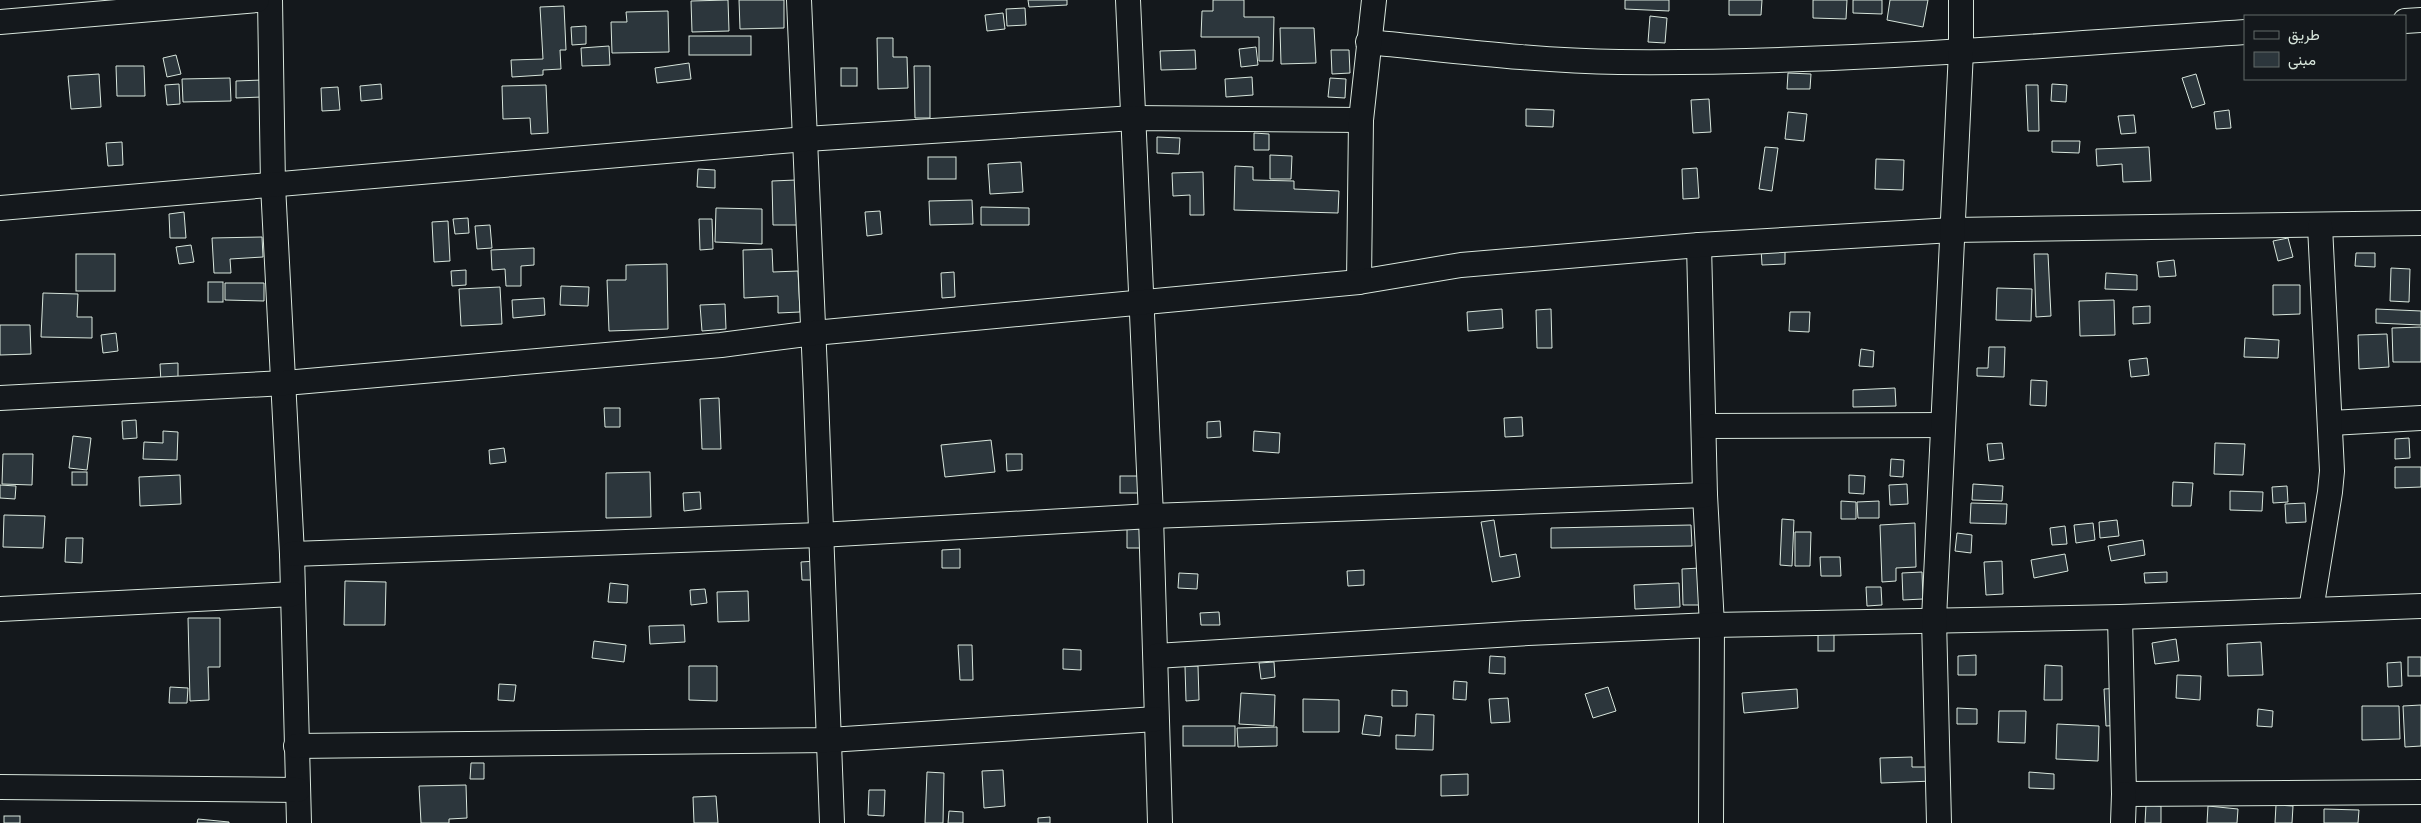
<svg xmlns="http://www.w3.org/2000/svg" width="2421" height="823" font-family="'IBM Plex Sans',Vazirmatn,sans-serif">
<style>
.building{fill:#2c363c;stroke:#d8e6dc}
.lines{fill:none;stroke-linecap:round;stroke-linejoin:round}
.minor-casing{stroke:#d8e6dc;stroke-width:26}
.minor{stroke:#14181c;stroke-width:24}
</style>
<rect width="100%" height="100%" fill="#14181c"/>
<!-- building -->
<g class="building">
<polygon points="728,0 729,31 692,32 691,1"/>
<polygon points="739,0 784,0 784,28 740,29"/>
<polygon points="1028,0 1067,0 1067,5 1029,7"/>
<polygon points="1213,0 1244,0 1244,17 1274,17 1273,61 1259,61 1259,37 1201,37 1202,11 1213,11"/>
<polygon points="1625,0 1669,0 1669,11 1625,9"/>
<polygon points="1729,0 1762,0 1761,15 1729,15"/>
<polygon points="1813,0 1847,0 1846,19 1813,18"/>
<polygon points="1853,0 1882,0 1882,14 1853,13"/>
<polygon points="1890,0 1928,0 1923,27 1887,20"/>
<polygon points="564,6 566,50 560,50 561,69 543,70 543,75 512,77 511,60 543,59 540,7"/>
<polygon points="1025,8 1026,25 1007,26 1006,9"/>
<polygon points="668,11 669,52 612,53 611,22 627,22 626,12"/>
<polygon points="1003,13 1005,29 987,31 985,15"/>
<polygon points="1650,16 1667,18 1665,43 1648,42"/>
<polygon points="586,26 586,44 572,45 571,27"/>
<polygon points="1280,28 1314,28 1316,63 1281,64"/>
<rect x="689" y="36" width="62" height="19"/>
<polygon points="877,38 893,38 893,57 907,57 908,88 878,89"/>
<polygon points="609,46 610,65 582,66 581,48"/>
<polygon points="1256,47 1258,65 1241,67 1239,49"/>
<polygon points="1195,50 1196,69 1161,70 1160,51"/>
<polygon points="1331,50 1349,50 1350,73 1332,74"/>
<polygon points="176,55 181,74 167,77 163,58"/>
<polygon points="689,63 691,79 657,83 655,68"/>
<polygon points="116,66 144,66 145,96 117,96"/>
<polygon points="914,66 930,66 930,118 915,118"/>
<rect x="841" y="68" width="16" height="18"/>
<polygon points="1788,73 1811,74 1810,89 1787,89"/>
<polygon points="99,74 101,107 71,109 68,76"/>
<polygon points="2196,74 2205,104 2192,108 2182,78"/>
<polygon points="1252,77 1253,95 1226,97 1225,79"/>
<polygon points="230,78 231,101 183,102 182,79"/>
<polygon points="1330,78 1346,79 1345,98 1328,97"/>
<polygon points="262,80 262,97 236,98 236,81"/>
<polygon points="179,84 180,104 167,105 165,85"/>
<polygon points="381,84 382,99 361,101 360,86"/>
<polygon points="2052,84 2067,85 2066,102 2051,101"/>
<polygon points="546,85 548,133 531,134 530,118 503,119 502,86"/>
<polygon points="2026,85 2038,85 2039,131 2028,131"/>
<polygon points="338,87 340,110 322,111 321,88"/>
<polygon points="1709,99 1711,132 1693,133 1691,100"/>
<polygon points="1526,109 1554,110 1553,127 1526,126"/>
<polygon points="2229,110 2231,128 2216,129 2214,112"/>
<polygon points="1788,112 1807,114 1804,141 1785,139"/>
<polygon points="2134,115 2136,133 2121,134 2118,116"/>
<polygon points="1254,133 1269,134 1269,150 1254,150"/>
<polygon points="1157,137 1180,138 1179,154 1157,153"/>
<polygon points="2052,141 2080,141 2079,153 2052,152"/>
<polygon points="122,142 123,165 108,166 106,143"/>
<polygon points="1765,147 1778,148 1772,191 1759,189"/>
<polygon points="2149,147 2151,181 2123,182 2122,164 2097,166 2096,149"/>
<polygon points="1270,155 1292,156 1291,179 1270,179"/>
<rect x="928" y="157" width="28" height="22"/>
<polygon points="1876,159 1904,160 1903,190 1875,189"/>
<polygon points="1021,162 1023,192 990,194 988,164"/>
<polygon points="1235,166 1253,167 1253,180 1294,181 1294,189 1339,191 1338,213 1234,210"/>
<polygon points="1697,168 1699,198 1683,199 1682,169"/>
<polygon points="698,169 715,170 715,188 697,187"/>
<polygon points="1203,172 1204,215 1190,215 1190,195 1173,196 1172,173"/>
<polygon points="796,180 798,225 773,225 772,181"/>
<polygon points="972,200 973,224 930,225 929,201"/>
<polygon points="981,207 1029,208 1029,225 981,225"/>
<polygon points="716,208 762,209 762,244 715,242"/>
<polygon points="880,211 882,234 867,236 865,212"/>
<polygon points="184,212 186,238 170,238 169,214"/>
<polygon points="468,218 469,233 455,234 453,219"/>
<polygon points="699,219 712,219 713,249 700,250"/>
<polygon points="448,221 450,261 434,262 432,222"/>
<polygon points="490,225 492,248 477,249 475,226"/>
<polygon points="262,237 263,257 230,259 231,273 214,273 212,238"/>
<polygon points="2288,238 2293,257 2278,261 2273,241"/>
<polygon points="191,245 194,262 179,264 176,247"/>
<polygon points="1785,247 1785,264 1762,265 1761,248"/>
<polygon points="534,248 534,265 521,266 521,286 506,286 505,269 492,270 491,250"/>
<polygon points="772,249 773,272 798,271 800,312 778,313 778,296 744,298 743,250"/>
<polygon points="2356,253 2375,253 2375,267 2355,266"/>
<rect x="76" y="254" width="39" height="37"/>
<polygon points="2034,254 2048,254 2051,316 2036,317"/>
<polygon points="2174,260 2176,276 2159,277 2157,262"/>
<polygon points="667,264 668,329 609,331 607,280 626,280 626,265"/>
<polygon points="2391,268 2410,269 2409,302 2390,301"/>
<polygon points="466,270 466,285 452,286 451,271"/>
<polygon points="954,272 955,297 942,298 941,273"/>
<polygon points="2106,273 2137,275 2137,290 2105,289"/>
<rect x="208" y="282" width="15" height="20"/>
<polygon points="225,283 264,283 264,301 225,300"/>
<polygon points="2273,285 2300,285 2300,314 2273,315"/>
<polygon points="561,286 589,287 588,306 560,305"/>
<polygon points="500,287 502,324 461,326 459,289"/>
<polygon points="1997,288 2032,289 2031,321 1996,320"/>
<polygon points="43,293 78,294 77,317 92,317 92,338 41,337"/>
<polygon points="544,298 545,315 513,318 512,300"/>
<polygon points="2114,300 2115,335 2080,336 2079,301"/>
<polygon points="725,304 726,329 702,331 700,305"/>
<polygon points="2150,306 2150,323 2133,324 2133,307"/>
<polygon points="1502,309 1503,328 1468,331 1467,312"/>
<polygon points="1551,309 1552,348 1537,348 1536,310"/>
<polygon points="2376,309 2421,311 2421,325 2376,323"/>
<polygon points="1790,312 1810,312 1809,332 1789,331"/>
<polygon points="0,325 30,325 31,354 0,355"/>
<polygon points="2421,327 2421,362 2393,362 2392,328"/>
<polygon points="116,333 118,351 103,353 101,335"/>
<polygon points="2387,334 2389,367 2359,369 2358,335"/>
<polygon points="2245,338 2279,340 2278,358 2244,357"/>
<polygon points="1989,347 2005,347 2004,377 1977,376 1977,368 1988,368"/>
<polygon points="1861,349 1874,351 1873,367 1859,366"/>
<polygon points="2147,358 2149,375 2131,377 2129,360"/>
<polygon points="178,363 178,382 161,383 160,364"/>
<polygon points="2031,380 2047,381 2046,406 2030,405"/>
<polygon points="1895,388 1896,406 1853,407 1853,390"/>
<polygon points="719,398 721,449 702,449 700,399"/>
<polygon points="604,408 620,408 620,427 605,427"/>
<polygon points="1522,417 1523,436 1505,437 1504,418"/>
<polygon points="136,420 137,438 123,439 122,421"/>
<polygon points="1220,421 1221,437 1207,438 1207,422"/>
<polygon points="163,431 178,432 177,460 143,459 144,442 163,443"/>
<polygon points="1254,431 1280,433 1279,453 1253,451"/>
<polygon points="73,436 91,438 87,470 69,468"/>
<polygon points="2409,438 2410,458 2395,459 2395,439"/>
<polygon points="991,440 995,472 945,477 941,445"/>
<polygon points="2002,443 2004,459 1989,461 1987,444"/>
<polygon points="2215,443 2245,444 2243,475 2214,474"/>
<polygon points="504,448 506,462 490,464 489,450"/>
<polygon points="3,454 33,454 32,485 2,484"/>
<polygon points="1006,454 1022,454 1022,470 1007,471"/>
<polygon points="1891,459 1904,460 1903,477 1890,476"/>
<polygon points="2395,467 2421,467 2421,487 2395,488"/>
<rect x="72" y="472" width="15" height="13"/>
<polygon points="650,472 651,517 606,518 606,473"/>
<polygon points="180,475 181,504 140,506 139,477"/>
<polygon points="1849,475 1865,476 1864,494 1849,493"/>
<rect x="1120" y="476" width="20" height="17"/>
<polygon points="2173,482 2193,483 2191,506 2172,506"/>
<polygon points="1907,484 1908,504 1890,505 1889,485"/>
<polygon points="1973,484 2003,486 2002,501 1972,500"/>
<polygon points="0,485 16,486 15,499 0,498"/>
<polygon points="2287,486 2288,502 2273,503 2272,487"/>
<polygon points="2230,491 2263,492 2262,511 2230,510"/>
<polygon points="700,492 701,509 684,511 683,493"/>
<polygon points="1841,501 1856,502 1856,519 1841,519"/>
<polygon points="1879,501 1879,518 1858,518 1857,502"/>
<polygon points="1971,503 2007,504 2006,524 1970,523"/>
<polygon points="2305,503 2306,522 2286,523 2285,504"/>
<polygon points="4,515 45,516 43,548 3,547"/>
<polygon points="1782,519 1794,520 1792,566 1780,565"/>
<polygon points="1494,520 1500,557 1516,554 1520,577 1492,582 1481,522"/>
<polygon points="2117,520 2119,536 2100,538 2099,522"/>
<polygon points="1915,523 1916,567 1896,568 1896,581 1882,582 1880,525"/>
<polygon points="2093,523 2095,540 2076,543 2074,525"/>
<polygon points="1691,525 1692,546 1551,548 1551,528"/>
<polygon points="2065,526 2067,544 2052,545 2050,528"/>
<polygon points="1127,529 1144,529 1145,548 1127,548"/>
<polygon points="1795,532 1811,532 1810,566 1795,566"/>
<polygon points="1957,533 1972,535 1971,553 1955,551"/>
<polygon points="66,538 83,538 82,563 65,562"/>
<polygon points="2143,540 2145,555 2111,561 2108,546"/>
<polygon points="960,549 960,568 942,568 942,550"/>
<polygon points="2065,554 2068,571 2034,578 2031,560"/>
<polygon points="1820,557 1840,557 1841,576 1821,576"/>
<polygon points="816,561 817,580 802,580 801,562"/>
<polygon points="2002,561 2003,594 1986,595 1984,562"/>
<polygon points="1700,568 1701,605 1683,605 1682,569"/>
<polygon points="1364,570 1364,585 1348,586 1347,571"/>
<polygon points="1922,572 1923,599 1903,600 1902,573"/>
<polygon points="2167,572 2167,582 2145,583 2144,573"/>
<polygon points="1179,573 1198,574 1197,589 1178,588"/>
<polygon points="345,581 386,582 385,625 344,625"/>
<polygon points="610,583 628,585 627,603 608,602"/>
<polygon points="1679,583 1680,607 1635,609 1634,585"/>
<polygon points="1866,587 1881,587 1882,605 1867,606"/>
<polygon points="705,589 707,603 691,605 690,590"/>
<polygon points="748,591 749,621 718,622 717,592"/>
<polygon points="1219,612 1220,625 1201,625 1200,613"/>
<polygon points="188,618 220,618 220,667 208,667 209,700 190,701"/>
<polygon points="684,625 685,642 650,644 649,626"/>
<rect x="1818" y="632" width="16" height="19"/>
<polygon points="2176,639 2179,661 2155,664 2152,643"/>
<polygon points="594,641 626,645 624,662 592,658"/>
<polygon points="2261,642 2263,675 2228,676 2227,644"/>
<polygon points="958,645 972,645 973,680 960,680"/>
<polygon points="1063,649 1081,650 1081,670 1063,669"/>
<polygon points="1976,655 1976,675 1958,675 1958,656"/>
<polygon points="1490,656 1505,657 1505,674 1489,673"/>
<rect x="2408" y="657" width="13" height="19"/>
<polygon points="1274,662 1275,677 1261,679 1259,663"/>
<polygon points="2401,662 2402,686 2388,687 2387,663"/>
<polygon points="2045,665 2062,666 2062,700 2044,700"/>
<polygon points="689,666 717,666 717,701 689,700"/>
<polygon points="1185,666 1198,666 1199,700 1186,701"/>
<polygon points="2177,675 2201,676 2200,700 2176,698"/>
<polygon points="1454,681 1467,682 1466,700 1453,699"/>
<polygon points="499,684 516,685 514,701 498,700"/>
<polygon points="170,687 188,688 187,703 169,703"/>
<polygon points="1608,687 1616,711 1593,718 1585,694"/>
<polygon points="2122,688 2123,725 2106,726 2104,689"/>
<polygon points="1797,689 1798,708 1744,713 1742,693"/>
<polygon points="1392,690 1407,691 1407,706 1392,706"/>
<polygon points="1241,693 1275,695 1274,726 1239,724"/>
<polygon points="1508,698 1510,722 1491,723 1489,699"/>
<polygon points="1303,699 1339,700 1339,732 1303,732"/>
<polygon points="2421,705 2421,746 2405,747 2403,706"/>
<polygon points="2362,706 2399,706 2400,739 2362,740"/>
<polygon points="1957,708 1977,709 1977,724 1957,724"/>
<polygon points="2258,709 2273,711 2272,727 2257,726"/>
<polygon points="1999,711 2026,711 2025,743 1998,742"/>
<polygon points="1416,714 1434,715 1433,750 1396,749 1396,735 1415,736"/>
<polygon points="1365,715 1382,717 1380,736 1362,734"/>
<polygon points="2057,724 2099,726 2098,761 2056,759"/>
<rect x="1183" y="726" width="52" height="20"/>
<polygon points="1277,727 1277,746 1238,747 1237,728"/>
<polygon points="1912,757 1912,767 1932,767 1933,781 1881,783 1880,758"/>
<polygon points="471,763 484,763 484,779 470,779"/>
<polygon points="1003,770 1005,806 984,808 982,771"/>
<polygon points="927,772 944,773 943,823 925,823"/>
<polygon points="2029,772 2054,774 2054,789 2029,788"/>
<polygon points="1468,774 1468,795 1441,796 1441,775"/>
<polygon points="466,785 467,818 449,819 449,823 421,823 419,786"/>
<polygon points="869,790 885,790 884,816 868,815"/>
<polygon points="716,796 718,823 694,823 693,797"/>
<polygon points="2146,805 2161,806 2161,823 2145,823"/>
<polygon points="2276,805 2293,806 2292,823 2275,823"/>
<polygon points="2208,806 2238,809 2237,823 2207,823"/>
<polygon points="2324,809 2359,810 2358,823 2324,823"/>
<polygon points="949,811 963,812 963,823 948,823"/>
<rect x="4" y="816" width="16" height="7"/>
<polygon points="1050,817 1050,823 1038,823 1038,818"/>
<polygon points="198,819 229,822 229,823 197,823"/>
</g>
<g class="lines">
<defs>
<g id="minor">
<polyline points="270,0 273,185 292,554 299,823"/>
<path d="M799,0C812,274 822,549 832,823"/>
<polyline points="1128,0 1151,516 1160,823"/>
<polyline points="2405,21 2421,20"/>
<polyline points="0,22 257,0"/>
<path d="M1368,42C1451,50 1535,61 1619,62C1828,64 2036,46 2245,32"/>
<polyline points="0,208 806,139 1134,118 1361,120"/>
<polyline points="1699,245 1705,495 1712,625 1711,823"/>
<polyline points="1359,282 1361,120 1374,0"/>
<polyline points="0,398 285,383 721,345 814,333 1359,282 1461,265 1699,245 1953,230 2421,223"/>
<polyline points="2331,423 2421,418"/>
<polyline points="1704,426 1943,425"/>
<polyline points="292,554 820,535 1151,516 1705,495"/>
<polyline points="0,609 293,594"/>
<polyline points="2311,610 2330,492 2332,471 2320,226"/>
<polyline points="2120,617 2124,794 2421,792"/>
<polyline points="1156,656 1528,633 1712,625 2120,617 2421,606"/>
<polyline points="296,746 829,740 1156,719"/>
<polyline points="0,787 298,790"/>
<polyline points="1939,823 1934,619 1961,51 1961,0"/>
<polyline points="2123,823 2124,794"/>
</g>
</defs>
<!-- minor casing -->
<use href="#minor" class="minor-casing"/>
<!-- minor -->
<use href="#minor" class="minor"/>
</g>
<!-- legend -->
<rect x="2244" y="15" width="162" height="65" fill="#14181c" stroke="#626a69"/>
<rect x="2254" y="31" width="25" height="8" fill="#14181c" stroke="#626a69"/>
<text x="2288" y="40" font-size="15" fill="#d8e6dc">طريق</text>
<rect x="2254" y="52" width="25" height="15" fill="#2c363c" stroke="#626a69"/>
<text x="2288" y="65" font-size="15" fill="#d8e6dc">مبنى</text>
</svg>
